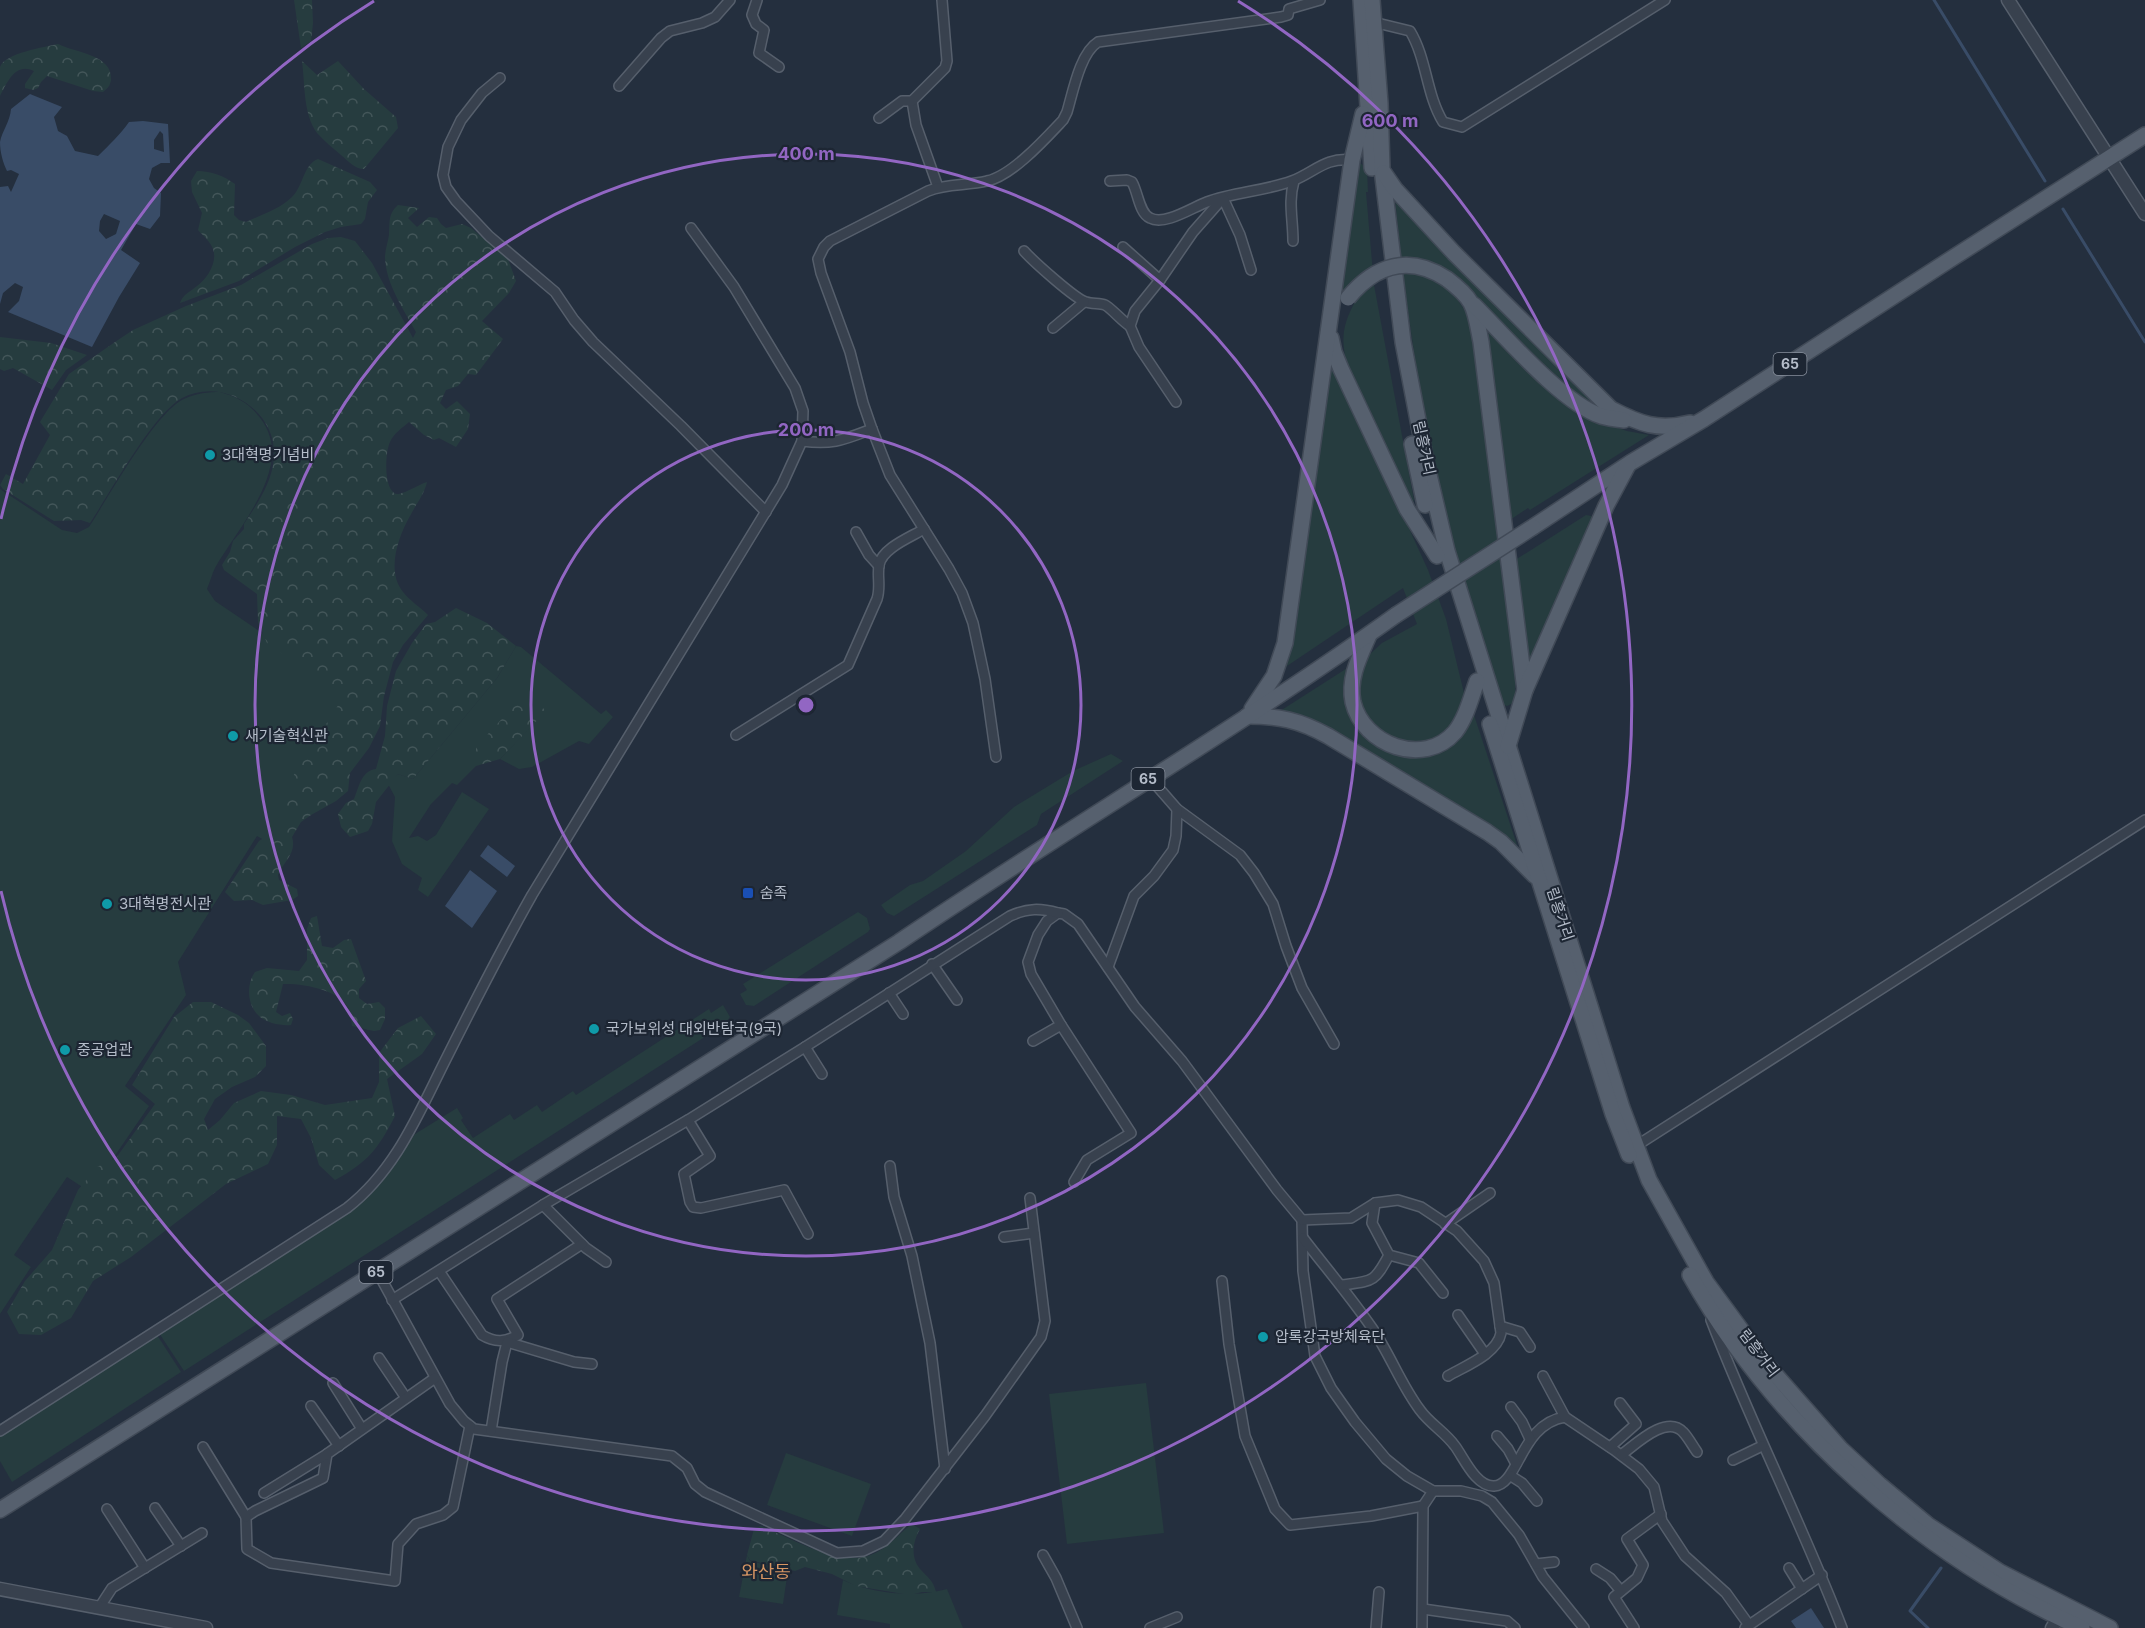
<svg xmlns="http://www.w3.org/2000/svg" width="2145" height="1628" font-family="Inter,'Noto Sans KR',sans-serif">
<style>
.green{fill:#263c3f}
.forest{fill:url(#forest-crowns)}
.water{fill:#394c67;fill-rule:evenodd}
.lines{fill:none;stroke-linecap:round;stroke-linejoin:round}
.stream{stroke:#394c67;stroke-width:3}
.minor-casing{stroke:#565f6c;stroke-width:12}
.tertiary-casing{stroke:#565f6c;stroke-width:15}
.primary-casing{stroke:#414a57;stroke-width:18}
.minor{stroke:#38414e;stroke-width:9}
.tertiary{stroke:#38414e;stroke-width:12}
.primary{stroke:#56606e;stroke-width:15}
.primary-bridge-casing{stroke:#414a57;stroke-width:18;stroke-linecap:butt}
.primary-bridge{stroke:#56606e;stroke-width:15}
.ring{fill:none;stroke:#9266c3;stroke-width:3}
.culture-dot{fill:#0f9aa8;stroke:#1d2633;stroke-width:2}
.transit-dot{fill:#1a4fb4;stroke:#1d2633;stroke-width:2}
.labels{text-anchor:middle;stroke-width:4.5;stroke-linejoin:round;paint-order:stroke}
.shield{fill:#1d2633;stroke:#878f9c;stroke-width:1.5}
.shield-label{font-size:14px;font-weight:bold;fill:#b4bcc9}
.street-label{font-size:15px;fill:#b4bcc9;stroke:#1d2633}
.poi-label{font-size:15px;fill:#b4bcc9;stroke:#1d2633;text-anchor:start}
.quarter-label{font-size:18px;fill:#d59563;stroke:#1d2633}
.centre{fill:#9266c3;stroke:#1d2633;stroke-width:3}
.ring-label{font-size:18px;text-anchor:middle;font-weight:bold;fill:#9266c3;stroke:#1d2633;stroke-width:4.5;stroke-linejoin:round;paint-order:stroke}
</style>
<defs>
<pattern id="forest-crowns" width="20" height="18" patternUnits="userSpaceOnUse" patternTransform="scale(1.5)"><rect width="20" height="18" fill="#263c3f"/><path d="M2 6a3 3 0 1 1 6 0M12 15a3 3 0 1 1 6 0" fill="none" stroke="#435659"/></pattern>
</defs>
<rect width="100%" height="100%" fill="#242f3e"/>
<!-- green -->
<g class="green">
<path d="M1360,163L1367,168L1368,192H1366L1374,285L1414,500L1412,505L1348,369C1341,342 1341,327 1355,302L1343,292H1340L1357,164Z"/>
<path d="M1395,198L1593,400L1592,405L1557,380L1449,271L1441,285L1452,292L1471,319L1516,654L1515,698L1513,703L1507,706L1502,704C1482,642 1461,579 1446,516C1421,411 1405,305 1395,198Z"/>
<polygon points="1492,331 1598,421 1627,431 1649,435 1530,510 1528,508 1507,522 1487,335"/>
<polygon points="1333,370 1339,375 1428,570 1446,619 1464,693 1464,701 1457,719 1443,734 1428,742 1401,744 1366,721 1356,693 1362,665 1369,655 1382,643 1417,624 1403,588 1284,668 1329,373"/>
<path d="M220,392C238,397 250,404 261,419C296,466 238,527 215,568C212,574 210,582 207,589L215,601L349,692L297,809L274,846L257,836L178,962L186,995L125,1086L149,1106L90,1192L67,1177L14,1255L31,1267L0,1314V489L62,530L77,533L89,527C108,498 156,411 184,399C196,393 208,392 220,392Z"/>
<polygon points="1586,515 1591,516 1593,520 1529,665 1512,562"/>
<polygon points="516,646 521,647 601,714 606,710 613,717 589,744 579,741 532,767 519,769 500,759 546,710 477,747 476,766 457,785 452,783 431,804 409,838 418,836 427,841 436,835 462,792 489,809 428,897 418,890 422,878 402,864 392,841 395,797 388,784 398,774 413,779 497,678"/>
<polygon points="1352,665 1354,718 1420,754 1473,712 1517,845 1516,849 1277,713"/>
<polygon points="1111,754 1123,761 1041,814 1037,825 894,916 887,913 881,905 910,885 923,881 966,851 1014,807 1073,771"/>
<polygon points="858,912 867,918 870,929 868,932 754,1006 746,1005 740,994 747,990 743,984"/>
<polygon points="723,1005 730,1017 725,1024 184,1371 159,1333 364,1201 382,1182 415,1134 457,1108 463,1118 461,1120 473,1138 510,1114 514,1120 537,1105 542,1112 573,1091 576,1095 709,1009 711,1013"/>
<polygon points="157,1335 181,1372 12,1482 0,1461 0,1435"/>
<polygon points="1146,1383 1164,1533 1067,1544 1049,1394"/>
<polygon points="786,1453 871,1484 852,1536 767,1505"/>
<polygon points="747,1555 750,1561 788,1570 783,1604 739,1597"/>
<path d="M843,1580C872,1594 917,1598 947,1589L963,1628H890V1624L837,1615Z"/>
</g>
<!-- forest -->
<g class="forest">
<polygon points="294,0 312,0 313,23 311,41 301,48"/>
<path d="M58,44C75,53 113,54 111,80C110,86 108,88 103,92L93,91L47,76L41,82L38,88L33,90L25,88V84L34,71C15,62 7,83 0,96C0,88 0,75 0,67C5,53 45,47 58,44Z"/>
<path d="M302,61L317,75L338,61L364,89L396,117L398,128L364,169C355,169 348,161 341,155C333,148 324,141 317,133C303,114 305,83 302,61Z"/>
<path d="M318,159L370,182L377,190L368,202L365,219L361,224L341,227L325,232L295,247L239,281L180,303C183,294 190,292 197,286C207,279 218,262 213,249C211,242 202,235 198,230L202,213L192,192L191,181L197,171C211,171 224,176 235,184L234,215L239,220L246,222C261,215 280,209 292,197C304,185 303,165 318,159Z"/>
<path d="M398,205L419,208L408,218L417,227L429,217L437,218L441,224L446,228L462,224L471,228L508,259L516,281L509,293L482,321L503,339L476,375L468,374L458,386L446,390L440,403L446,409L457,401L470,414L468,429L456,447L439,438L434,440L424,435L409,422C402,428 394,433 390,442C385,452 383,491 397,494C402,495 420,484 427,482C424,495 416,504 410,516C398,537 386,571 403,592C410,601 420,607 428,615L403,645L393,662L384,696L380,726L369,748L350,773L348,791L336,801L311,815L301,822L292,837C297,853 284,861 278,875L279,880L297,889L298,896L292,900L263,905L252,900L234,901L225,892L259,841L285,825L292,815L279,801L288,784L344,696L267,643L258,622L257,594L224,570L222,565L230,552L233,541L244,529V524C257,504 272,483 274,458C278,411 223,376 182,398C152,415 110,493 90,523L81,520L54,521L3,489L0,485L6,474L23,484L50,435L40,422L69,374L115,342L133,330L186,306L241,285L312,244L328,238L341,237L355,241L372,263L413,338L416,332C404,310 386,284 385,258C385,250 388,242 389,235C390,221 388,214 398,205Z"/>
<polygon points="0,337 51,343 87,355 66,370 52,390 13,368 4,371 0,369"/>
<path d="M456,608L487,623L516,646L497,678L413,779L398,774L376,802L372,824L368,831L350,837L341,827L338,814L346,803L354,799C359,787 361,771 376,769L385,736L387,706L396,671L412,643L426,624L435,622Z"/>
<polygon points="520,699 547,710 500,759 476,766 476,747"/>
<path d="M317,916L322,946L333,948L344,940L351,939L366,981L359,989V998L367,1004L379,1002L385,1008V1019L380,1030L374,1031L352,1026C351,1022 352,1016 350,1012C344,990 302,983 283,984L276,1012L282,1016L290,1013L293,1019L291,1025C282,1026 266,1023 259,1016C247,1005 246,984 255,972L267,968L299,971L307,960V929L311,918Z"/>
<path d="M193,1002H211L238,1015L249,1023L266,1046V1066L255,1077L232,1087L215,1099L204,1119L208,1130L220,1120L234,1103L261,1091L291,1095L325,1105L372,1098L379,1082V1053L398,1028L421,1016L436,1034L422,1054L387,1079L395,1116C378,1149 368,1162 335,1180L319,1165L311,1138L301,1119L277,1116V1145L268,1164L226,1184L131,1257L93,1281L71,1318L41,1335L19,1334L7,1312L25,1281L52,1250L78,1190L97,1167L116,1158L155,1104L132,1085L174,1017Z"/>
<path d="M912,1524L920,1529C913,1541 910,1557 920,1569C928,1578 933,1580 936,1592H922L910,1595L856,1586L832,1574L805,1567L795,1571L750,1560L747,1555L754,1529L761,1526C794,1539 846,1572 879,1551C891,1544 901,1532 912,1524Z"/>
</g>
<!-- water -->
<g class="water">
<path d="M30,94L62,107L54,117L58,131L67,136L75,151L98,156C109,145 120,135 129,122L143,121L168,124L170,163H161L152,168L149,179L154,188L161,193L160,216L150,229L136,224L121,250L140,263L119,297L92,347L8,312L19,301L23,287L15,283L3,293L0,304V187L8,186L11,192L19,174L11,170L7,171C3,163 0,152 0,142C2,131 10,122 11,109ZM160,131L163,134L164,152L154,149V140ZM104,214L120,221L116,234L106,239L99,231L100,221Z"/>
<polygon points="488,845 515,866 507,877 480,856"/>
<polygon points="470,870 497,891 472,928 445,906"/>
<polygon points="1811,1608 1824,1628 1796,1628 1791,1621"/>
</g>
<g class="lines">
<!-- stream -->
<g class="stream">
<polyline points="1934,0 2045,181"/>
<polyline points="2063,209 2145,342"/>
<polyline points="1928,1628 1910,1611 1941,1568"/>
</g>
<defs>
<g id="minor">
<polyline points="757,0 752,15 756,24 764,30 759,53 779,67"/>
<path d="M1373,22L1410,31C1427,59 1426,94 1443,122L1462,127L1665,0"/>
<polyline points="500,78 482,93 461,120 448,147 443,175 446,187 456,201 489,236 555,292 574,320 593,342 681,426 766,512"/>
<polyline points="619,86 661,38 670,31 702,23 715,17 730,0"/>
<polyline points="912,101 916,125 938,187"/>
<polyline points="879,118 902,101 912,101 945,68 947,61 942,0"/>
<path d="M1110,181L1127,180L1132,182C1138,192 1139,213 1150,218C1165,226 1193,207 1207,202C1234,192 1265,191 1292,181C1315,172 1325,157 1352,160"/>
<path d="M1293,241C1293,219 1288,202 1294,181"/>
<polyline points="1123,247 1160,280"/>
<path d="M1024,251C1033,261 1075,299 1086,302C1092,304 1100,303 1105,305C1110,307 1123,322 1130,326"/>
<polyline points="1053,328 1084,302"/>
<polyline points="1176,402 1139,347 1130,326 1135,311 1160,280 1193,232 1223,198 1240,235 1251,270"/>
<path d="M802,441C833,445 843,440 872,429"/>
<polyline points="856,532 869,555 879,566"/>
<path d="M736,735L848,665L877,599C881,587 877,577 879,565C882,548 911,537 924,529"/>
<path d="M996,757L985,679L973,623L962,593L949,569L890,475L872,429L863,403L850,352L821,273L818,259L824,247L830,241L928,191C947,183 967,186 987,181C1012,176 1046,138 1063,120L1067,112C1073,92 1080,53 1098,42L1281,17L1288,15L1289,9L1320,0"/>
<polyline points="1150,778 1177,809 1240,855 1254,873 1273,904 1286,946 1302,988 1334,1044"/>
<polyline points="932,964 957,1000"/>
<polyline points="1108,967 1134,896 1154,876 1173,850 1176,836 1177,809"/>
<polyline points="889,993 903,1014"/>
<polyline points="1061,1025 1131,1133 1087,1160 1074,1182"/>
<polyline points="1033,1041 1061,1025 1031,974 1028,962 1038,935 1047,921 1058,913 1064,914 1078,924 1135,1007 1182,1061 1277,1190 1302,1220 1303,1271 1315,1356 1331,1388 1355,1422 1386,1459 1407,1476 1433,1491 1461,1491 1482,1496 1492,1502 1519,1535 1543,1577 1584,1628"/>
<polyline points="805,1047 822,1074"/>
<polyline points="688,1120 710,1156 684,1174 690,1202 693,1207 701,1208 784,1190 808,1234"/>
<polyline points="1636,1146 2145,820"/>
<polyline points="890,1166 894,1197 912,1256 930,1343 945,1469"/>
<polyline points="1375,1203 1372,1223 1389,1255 1419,1263 1443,1293"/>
<polyline points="543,1205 586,1248 606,1262"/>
<path d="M1302,1220L1351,1218L1375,1203L1398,1200L1421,1207L1457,1231L1484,1261L1494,1283L1501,1333C1497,1354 1465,1366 1448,1376"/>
<polyline points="1445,1224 1490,1193"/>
<polyline points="1004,1237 1034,1233"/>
<path d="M1303,1238C1326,1268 1350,1296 1372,1328C1390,1354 1401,1385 1420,1410C1430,1424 1445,1432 1455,1446C1464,1458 1476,1487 1494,1486C1519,1485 1520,1424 1565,1417L1614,1450L1639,1469L1654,1487L1662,1521L1685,1556L1726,1593L1749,1625"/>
<polyline points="377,1271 450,1404 464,1421 474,1429 672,1456 687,1468 695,1484 705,1492 837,1553 863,1551 884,1541 905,1519 985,1416 1041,1337 1045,1321 1030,1198"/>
<path d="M439,1271L482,1335C495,1343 506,1342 518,1335L497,1299L582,1244"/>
<polyline points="1222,1281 1229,1344 1245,1436 1275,1509 1290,1525 1371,1516 1423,1506"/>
<path d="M1342,1285C1373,1281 1374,1283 1389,1255"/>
<path d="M392,1300L543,1205L688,1120L805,1047L1010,916C1028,908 1040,908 1058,913"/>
<polyline points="1458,1315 1485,1354"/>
<path d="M1711,1320C1751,1424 1802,1524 1842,1628"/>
<polyline points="1500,1326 1520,1332 1530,1347"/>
<polyline points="379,1358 406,1398"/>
<polyline points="1543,1376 1565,1417"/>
<polyline points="435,1378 327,1454 323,1478 255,1511 246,1517 247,1549 271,1563 395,1581 398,1544 416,1524 443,1515 453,1507 470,1426"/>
<polyline points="333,1383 362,1429"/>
<polyline points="311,1406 339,1446"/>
<polyline points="1511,1407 1522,1422 1530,1439"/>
<path d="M0,1431L347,1208C397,1169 419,1112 447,1057C474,1003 502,948 532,895L782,485L802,441L803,411L795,388L734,287L691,228"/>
<polyline points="491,1431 502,1362 507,1342 574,1362 592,1364"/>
<polyline points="1497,1436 1508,1449 1516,1464"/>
<polyline points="203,1447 246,1517"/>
<polyline points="1610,1447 1636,1424 1620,1403"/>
<path d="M1621,1455C1635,1445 1666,1414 1683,1432C1688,1437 1692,1445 1697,1452"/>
<polyline points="1733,1460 1762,1446"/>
<polyline points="1511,1476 1522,1483 1537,1501"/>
<polyline points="264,1493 327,1454"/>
<polyline points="155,1508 181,1546"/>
<polyline points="107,1509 145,1568"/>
<polyline points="1043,1555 1056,1578 1077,1628"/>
<polyline points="1536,1564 1554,1562"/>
<polyline points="1789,1568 1802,1589"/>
<polyline points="1596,1569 1610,1578 1621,1591"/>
<polyline points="99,1608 112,1588 202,1533"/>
<polyline points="1423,1609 1507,1621 1515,1628"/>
<polyline points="1150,1628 1177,1617"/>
<polyline points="1376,1628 1379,1592"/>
<polyline points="1422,1628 1423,1506 1433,1491"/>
<polyline points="1634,1628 1614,1597 1637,1578 1643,1565 1627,1539 1661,1514"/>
<polyline points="1745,1628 1822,1575"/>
</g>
<g id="tertiary">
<polyline points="2008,0 2145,214"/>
<polyline points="0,1589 206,1628"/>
<polyline points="2052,1628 2058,1618"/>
</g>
<g id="primary">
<polyline points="1361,0 1372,168"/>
<polyline points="1372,0 1380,103 1382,169 1403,342 1426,462 1447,551 1622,1108 1649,1180 1706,1282 1767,1365 1840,1448 1880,1485 1928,1525 2000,1572 2110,1628"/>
<path d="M1384,173L1395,189L1454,253L1611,409C1640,424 1658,431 1690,423"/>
<path d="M1447,279C1476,301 1474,307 1481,342L1525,690"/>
<path d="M1474,305C1504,335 1562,403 1601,416C1608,418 1616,419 1624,420"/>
<polyline points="1331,338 1334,352 1341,369 1407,509 1437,556"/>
<polyline points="1412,444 1425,505"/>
<polyline points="1533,527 1630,463 1704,419 1954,257 2145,135"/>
<path d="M1369,635C1360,656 1348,678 1353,702C1363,745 1424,768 1455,732C1466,718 1471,698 1477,681"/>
<polyline points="1252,709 1274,676 1285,643 1352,160 1363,114"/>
<path d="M1247,716C1279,716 1299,720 1328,736L1487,832L1501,842L1535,876"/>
<polyline points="1490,724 1613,1114 1629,1155"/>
<polyline points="1508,746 1525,690 1606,506 1628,465"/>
<path d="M1690,1275C1774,1425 1925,1559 2082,1628"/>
<path d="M0,1510L899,942C1063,831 1235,730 1396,615"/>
</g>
</defs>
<!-- minor casing -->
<use href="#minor" class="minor-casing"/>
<!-- tertiary casing -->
<use href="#tertiary" class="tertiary-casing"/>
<!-- primary casing -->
<use href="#primary" class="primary-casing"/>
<!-- minor -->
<use href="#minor" class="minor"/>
<!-- tertiary -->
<use href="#tertiary" class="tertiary"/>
<!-- primary -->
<use href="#primary" class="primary"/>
<defs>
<g id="primary-bridge">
<path d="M1348,298C1375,265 1409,254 1447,279"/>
<polyline points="1396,615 1533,527"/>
</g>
</defs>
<!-- primary-bridge casing -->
<use href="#primary-bridge" class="primary-bridge-casing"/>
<!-- primary-bridge -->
<use href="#primary-bridge" class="primary-bridge"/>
</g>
<!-- distance rings -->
<g class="ring">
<circle cx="806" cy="705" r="275"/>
<circle cx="806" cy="705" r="551"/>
<path d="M1 519A826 826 0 0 1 374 1M1238 1A826 826 0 1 1 1 891"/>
</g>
<!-- markers -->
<g class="culture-dot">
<circle cx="210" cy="455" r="6"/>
<circle cx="233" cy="736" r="6"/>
<circle cx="107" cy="904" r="6"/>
<circle cx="594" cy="1029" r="6"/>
<circle cx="65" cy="1050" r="6"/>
<circle cx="1263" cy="1337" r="6"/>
</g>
<rect class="transit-dot" x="742" y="887" width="12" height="12" rx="3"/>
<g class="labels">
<!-- shield labels -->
<g class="shield">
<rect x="1773.5" y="353" width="33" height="22" rx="4.5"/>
<rect x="1131.5" y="768" width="33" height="22" rx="4.5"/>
<rect x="359.5" y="1261" width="33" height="22" rx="4.5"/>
</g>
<g class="shield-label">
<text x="1790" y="369">65</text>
<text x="1148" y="784">65</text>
<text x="376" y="1277">65</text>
</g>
<!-- street labels -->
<g class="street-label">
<text transform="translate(1424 448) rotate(78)" y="5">림흥거리</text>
<text transform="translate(1560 914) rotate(72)" y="5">림흥거리</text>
<text transform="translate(1759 1353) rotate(53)" y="5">림흥거리</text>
</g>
<!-- poi labels -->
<g class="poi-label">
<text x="222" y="460">3대혁명기념비</text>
<text x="245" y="741">새기술혁신관</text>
<text x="760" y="898">숨족</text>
<text x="119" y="909">3대혁명전시관</text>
<text x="606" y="1034">국가보위성 대외반탐국(9국)</text>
<text x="77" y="1055">중공업관</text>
<text x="1275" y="1342">압록강국방체육단</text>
</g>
<!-- quarter labels -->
<g class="quarter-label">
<text x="766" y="1578">와산동</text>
</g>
</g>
<circle cx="806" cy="705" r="9" class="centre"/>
<g class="ring-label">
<text x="1390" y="127">600 m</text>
<text x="806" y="160">400 m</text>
<text x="806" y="436">200 m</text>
</g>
</svg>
